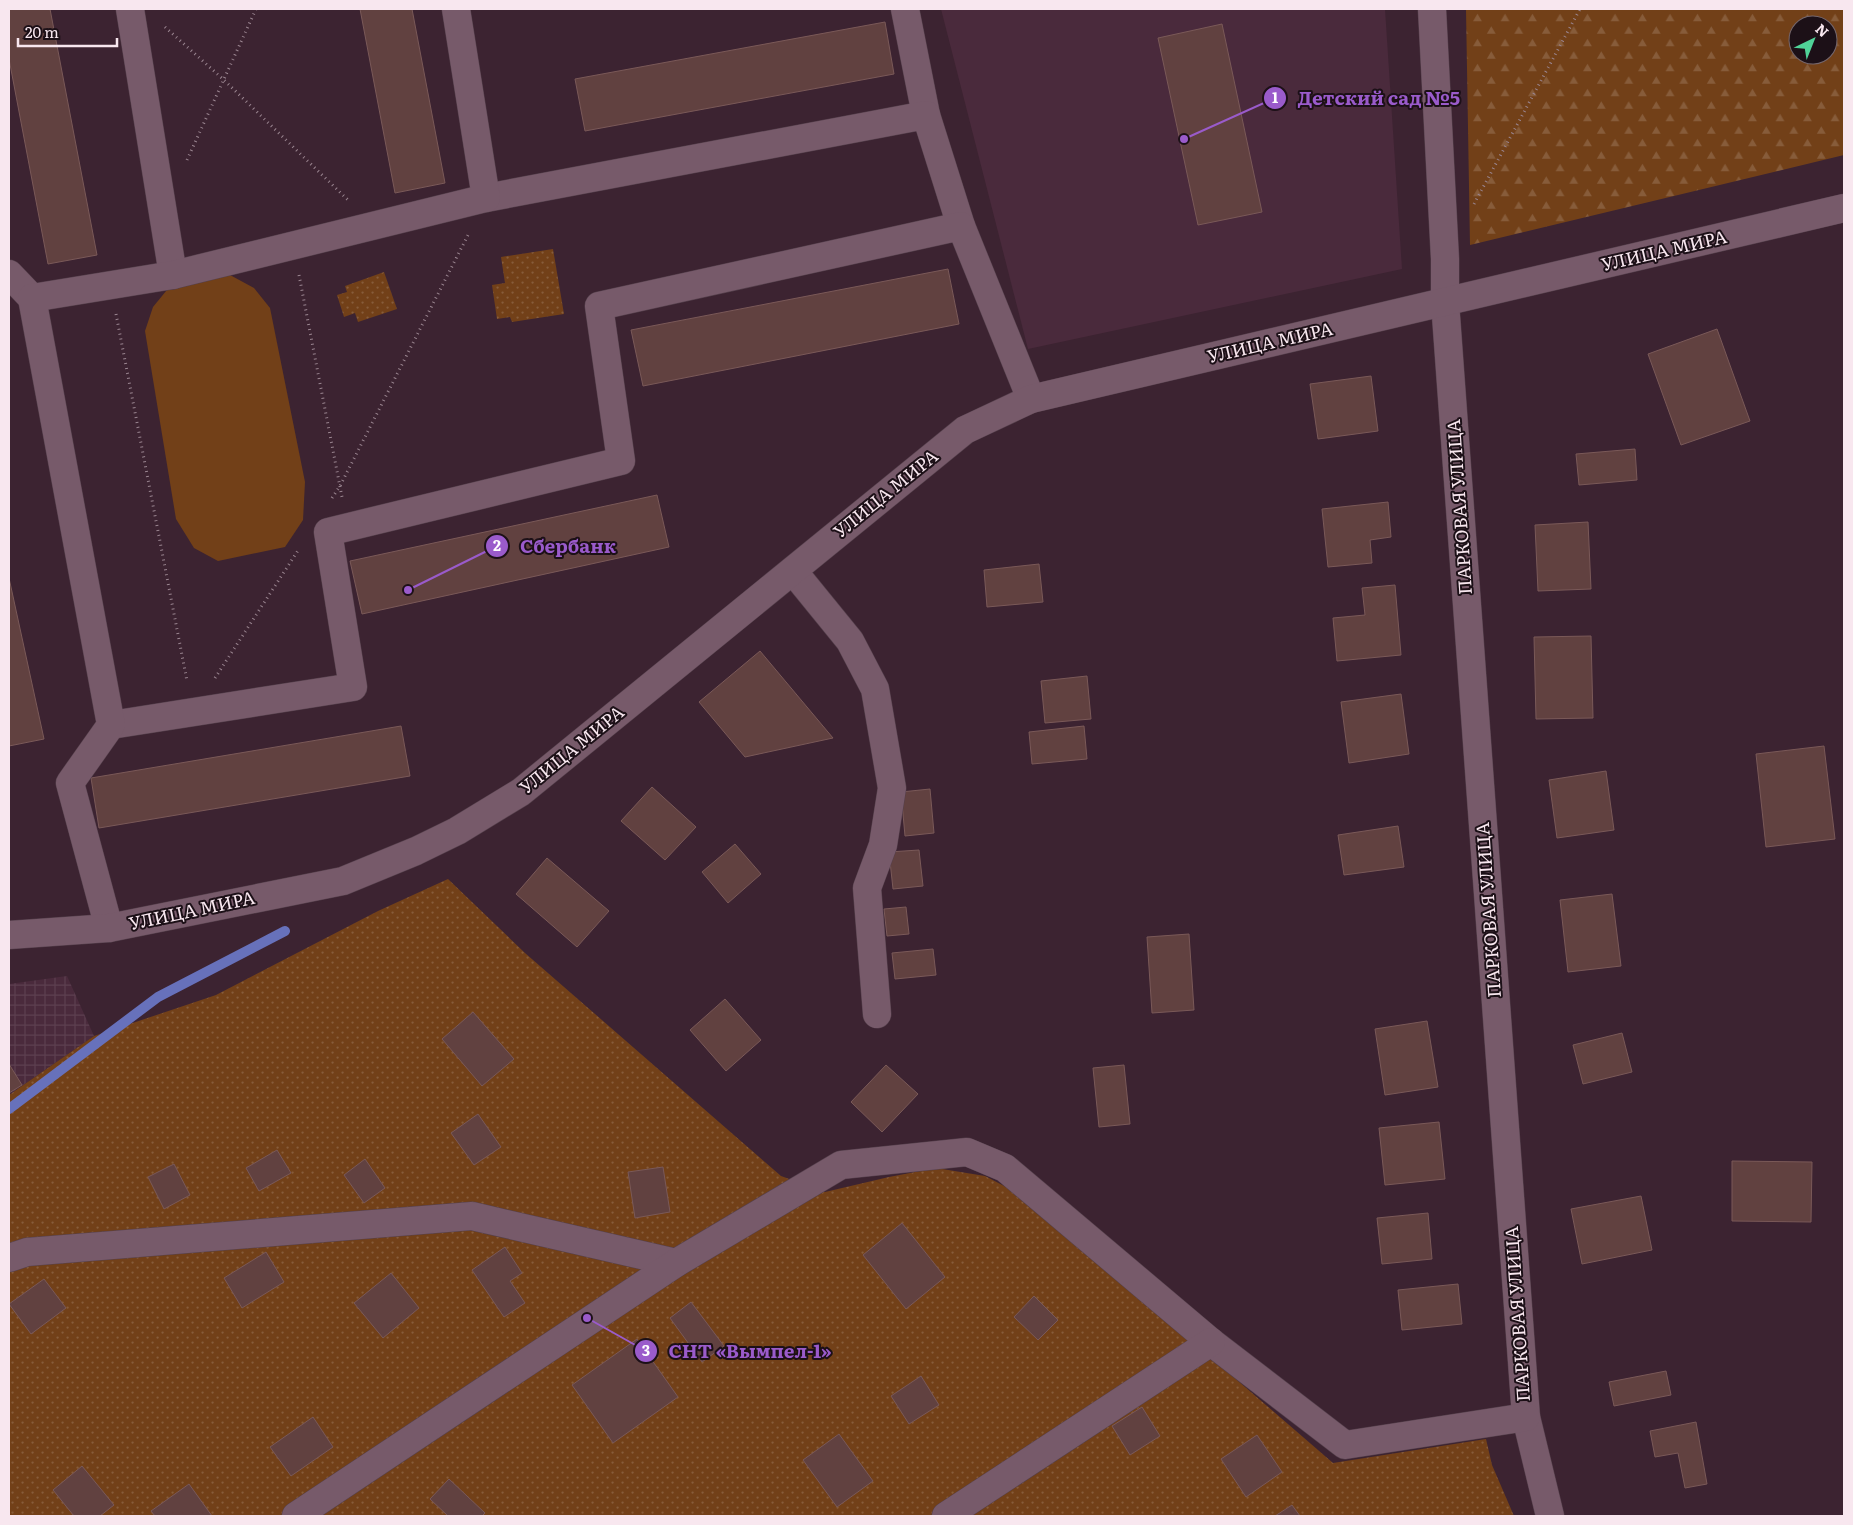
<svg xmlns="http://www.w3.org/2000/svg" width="1853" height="1525" font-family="Literata,serif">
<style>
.built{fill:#4a2a3c}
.industrial{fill:url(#industrial-grid)}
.grass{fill:#724018}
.forest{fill:url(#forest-firs);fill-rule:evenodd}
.park{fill:url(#park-dots)}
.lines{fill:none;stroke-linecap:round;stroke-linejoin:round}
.stream{stroke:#6771bb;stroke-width:10}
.building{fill:#614140;stroke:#7a5958}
.minor-casing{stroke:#55404c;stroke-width:29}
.path{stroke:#9a8590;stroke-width:3;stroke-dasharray:1 4;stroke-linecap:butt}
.minor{stroke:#775a6a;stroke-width:28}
.labels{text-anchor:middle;stroke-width:4;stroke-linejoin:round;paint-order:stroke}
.street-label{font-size:18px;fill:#f8e7ef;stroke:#1c1017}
.leader{fill:none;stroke:#9a5bcb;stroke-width:2}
.callout-dot{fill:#9a5bcb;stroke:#1c1017;stroke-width:2}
.mark-label{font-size:15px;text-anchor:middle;font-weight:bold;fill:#fff}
.callout-label{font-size:19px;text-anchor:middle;font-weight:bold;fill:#9a5bcb;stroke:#1c1017;stroke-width:4;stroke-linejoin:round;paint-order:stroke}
</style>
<defs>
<pattern id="industrial-grid" width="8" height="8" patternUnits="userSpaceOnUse" patternTransform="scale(1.25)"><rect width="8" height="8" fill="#4a2a3c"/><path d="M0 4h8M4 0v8" fill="none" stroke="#5c3f4f"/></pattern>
<pattern id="forest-firs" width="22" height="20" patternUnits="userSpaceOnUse" patternTransform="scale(1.25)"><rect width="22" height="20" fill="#724018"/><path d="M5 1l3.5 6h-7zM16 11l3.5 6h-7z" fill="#875c3a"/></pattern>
<pattern id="park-dots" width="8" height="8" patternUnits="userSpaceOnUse" patternTransform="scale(1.25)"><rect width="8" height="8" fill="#724018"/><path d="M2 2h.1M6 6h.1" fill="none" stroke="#875c3a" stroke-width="1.8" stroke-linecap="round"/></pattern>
</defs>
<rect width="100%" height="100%" fill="#3c2331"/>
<!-- built -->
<polygon class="built" points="941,9 1385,9 1402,269 1028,349"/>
<!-- industrial -->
<polygon class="industrial" points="67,976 94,1036 9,1095 9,984"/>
<!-- grass -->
<polygon class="grass" points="230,275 254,288 270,308 305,482 303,520 285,547 218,561 194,548 176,519 145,331 153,307 171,285"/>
<!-- forest -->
<path class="forest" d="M1466,9H1844V155L1470,245ZM1798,25H1828V55H1798Z"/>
<!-- park -->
<g class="park">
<polygon points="553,249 564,314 512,322 510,317 497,319 492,285 505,283 501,257"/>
<polygon points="384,272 397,309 358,322 355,313 344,317 337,295 347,292 345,286"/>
<polygon points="448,879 525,953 781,1176 825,1192 889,1177 936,1168 985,1176 1025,1197 1333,1463 1486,1439 1492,1465 1514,1516 9,1516 9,1095 94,1036 216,995 378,911"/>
</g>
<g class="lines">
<!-- stream -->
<polyline class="stream" points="9,1109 158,997 285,931"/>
</g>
<!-- building -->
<g class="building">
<polygon points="9,9 50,9 97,255 48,264 9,59"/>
<polygon points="360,9 412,9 445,183 395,193"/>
<polygon points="885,22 894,74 585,131 575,79"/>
<polygon points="1222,24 1262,212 1198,225 1158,38"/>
<polygon points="948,269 959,324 643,386 631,330"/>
<polygon points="1717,329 1750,421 1681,445 1648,354"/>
<polygon points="1371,376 1378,431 1318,439 1310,384"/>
<polygon points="1635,449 1637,480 1579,485 1576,454"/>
<polygon points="657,495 669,547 362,614 350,561"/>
<polygon points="1388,502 1391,537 1370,540 1372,563 1328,567 1322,509"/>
<polygon points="1588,522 1591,589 1538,591 1535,525"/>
<polygon points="1039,564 1043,602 987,607 984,570"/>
<polygon points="9,578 44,739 9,746"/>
<polygon points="1395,585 1401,655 1337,661 1333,618 1365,615 1362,588"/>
<polygon points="1591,636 1593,718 1536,719 1534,637"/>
<polygon points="760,651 833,738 745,757 699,702"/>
<polygon points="1087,676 1091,719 1045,723 1041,681"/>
<polygon points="1401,694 1409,754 1349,763 1341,702"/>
<polygon points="401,726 410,776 99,828 91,778"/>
<polygon points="1084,726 1087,759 1032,764 1029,732"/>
<polygon points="1824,746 1835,839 1766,847 1756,754"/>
<polygon points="1606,771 1614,830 1557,838 1549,780"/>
<polygon points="652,787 696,827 665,860 621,821"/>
<polygon points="930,789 934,833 905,836 901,792"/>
<polygon points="1398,826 1404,867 1344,875 1338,835"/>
<polygon points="735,844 761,874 728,903 702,872"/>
<polygon points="919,850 923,886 893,889 889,852"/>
<polygon points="547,858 609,911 577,947 516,894"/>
<polygon points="1612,894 1621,966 1568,972 1560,900"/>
<polygon points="906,907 909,934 887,936 884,909"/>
<polygon points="1189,934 1194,1010 1152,1013 1147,937"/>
<polygon points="933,949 936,975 895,979 892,953"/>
<polygon points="725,999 761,1040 726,1071 690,1030"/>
<polygon points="473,1012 514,1059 482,1086 442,1039"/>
<polygon points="1427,1021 1438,1087 1385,1095 1375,1029"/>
<polygon points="1622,1033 1632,1072 1583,1084 1573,1045"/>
<polygon points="9,1064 22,1085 9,1093"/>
<polygon points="886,1065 918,1094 882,1132 851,1102"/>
<polygon points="1124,1065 1130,1124 1099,1127 1093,1068"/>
<polygon points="478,1114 501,1147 474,1165 451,1133"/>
<polygon points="1439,1122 1445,1179 1385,1185 1379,1128"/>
<polygon points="277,1150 291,1173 259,1191 246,1168"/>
<polygon points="365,1159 385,1188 364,1203 344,1175"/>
<polygon points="1732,1161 1812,1162 1811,1222 1732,1221"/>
<polygon points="174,1164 190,1195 164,1209 148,1177"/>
<polygon points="663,1167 670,1212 635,1218 628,1172"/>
<polygon points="1641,1196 1652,1250 1582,1264 1571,1209"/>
<polygon points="1428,1213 1432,1259 1382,1264 1377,1218"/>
<polygon points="902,1223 945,1277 906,1309 863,1255"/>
<polygon points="505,1247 522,1273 510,1281 525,1303 504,1317 472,1270"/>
<polygon points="266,1252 284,1282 242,1308 224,1278"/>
<polygon points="391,1273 419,1308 383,1338 354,1303"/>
<polygon points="44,1279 66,1308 31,1334 9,1304"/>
<polygon points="1458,1284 1462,1324 1402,1330 1398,1290"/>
<polygon points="1034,1296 1058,1320 1038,1340 1014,1317"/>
<polygon points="691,1302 724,1346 702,1362 670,1318"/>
<polygon points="637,1339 678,1397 613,1443 572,1385"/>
<polygon points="1666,1371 1671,1395 1614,1406 1609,1382"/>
<polygon points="921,1376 939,1405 909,1424 891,1396"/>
<polygon points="1142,1407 1160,1436 1130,1455 1112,1426"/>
<polygon points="313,1417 333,1447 291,1476 270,1447"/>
<polygon points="1696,1422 1707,1484 1685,1488 1678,1453 1655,1457 1650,1431"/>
<polygon points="839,1434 873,1481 837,1507 803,1460"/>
<polygon points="1257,1435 1282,1472 1246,1497 1221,1459"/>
<polygon points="82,1466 114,1505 100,1516 74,1516 53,1490"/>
<polygon points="449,1479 485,1513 482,1516 448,1516 430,1499"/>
<polygon points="189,1484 212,1516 155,1516 151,1511"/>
<polygon points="1292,1505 1300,1516 1275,1516"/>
</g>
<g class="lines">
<defs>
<g id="minor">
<polyline points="130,9 173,275"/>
<polyline points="905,9 926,115"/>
<polyline points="1432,9 1445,259 1445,302 1526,1417 1550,1516"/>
<polyline points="486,198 926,115 961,226"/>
<polyline points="9,274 32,298"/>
<polyline points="793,571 850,641 875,689 892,788 883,845 867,888 877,1014"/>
<polyline points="111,725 353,687 328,532 621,461 599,306 961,226 1031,399"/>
<polyline points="109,928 70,783 111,725 32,298 173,275 486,198 456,9"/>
<polyline points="9,935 109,928 343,881 416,851 457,831 521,792 965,430 1031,399 1844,208"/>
<polyline points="9,1258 27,1252 472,1216 676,1263"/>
<polyline points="296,1516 676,1263 841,1165 967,1152 1005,1168 1211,1342 1345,1445 1526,1417"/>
<polyline points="946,1516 1211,1342"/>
</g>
</defs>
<!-- minor casing -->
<use href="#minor" class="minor-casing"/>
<!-- path -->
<g class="path">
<polyline points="165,27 224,80 348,200"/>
<polyline points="187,160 256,9"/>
<polyline points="1474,204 1580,9"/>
<polyline points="299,275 342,497"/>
<polyline points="116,314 187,681"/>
<polyline points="332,498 340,486 468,235"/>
<polyline points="215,678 299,549"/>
</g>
<!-- minor -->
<use href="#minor" class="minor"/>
</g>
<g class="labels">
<!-- street labels -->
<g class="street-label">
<text transform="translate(1664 251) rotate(-13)" y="6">УЛИЦА МИРА</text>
<text transform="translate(1270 343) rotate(-13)" y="6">УЛИЦА МИРА</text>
<text transform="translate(886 494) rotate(-39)" y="6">УЛИЦА МИРА</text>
<text transform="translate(1460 507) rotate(-94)" y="6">ПАРКОВАЯ УЛИЦА</text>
<text transform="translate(572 750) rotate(-39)" y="6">УЛИЦА МИРА</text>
<text transform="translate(1489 910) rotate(-94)" y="6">ПАРКОВАЯ УЛИЦА</text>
<text transform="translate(192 911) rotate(-12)" y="6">УЛИЦА МИРА</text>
<text transform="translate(1518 1314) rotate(-94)" y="6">ПАРКОВАЯ УЛИЦА</text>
</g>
</g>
<!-- callouts -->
<path class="leader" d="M1184 139L1275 98M408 590L497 546M587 1318L646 1351"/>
<g class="callout-dot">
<circle cx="1184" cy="139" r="5"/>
<circle cx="408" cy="590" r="5"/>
<circle cx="587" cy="1318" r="5"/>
<circle cx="1275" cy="98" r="12"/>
<circle cx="497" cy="546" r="12"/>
<circle cx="646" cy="1351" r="12"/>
</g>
<g class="mark-label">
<text x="1275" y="103">1</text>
<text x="497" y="551">2</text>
<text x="646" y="1356">3</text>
</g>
<g class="callout-label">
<text x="1379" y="105">Детский сад №5</text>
<text x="568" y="553">Сбербанк</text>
<text x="750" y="1358">СНТ «Вымпел-1»</text>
</g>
<!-- border -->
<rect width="1853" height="1525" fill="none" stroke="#f8e7ef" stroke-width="20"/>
<!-- north arrow -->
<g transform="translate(1813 40) rotate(43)"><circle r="24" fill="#1c1017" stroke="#74666d"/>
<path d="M0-4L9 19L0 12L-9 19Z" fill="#50d398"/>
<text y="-8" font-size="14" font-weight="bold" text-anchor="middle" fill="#f8e7ef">N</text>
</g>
<!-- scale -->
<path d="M18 38v8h99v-8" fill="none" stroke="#f8e7ef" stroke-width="2.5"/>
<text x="25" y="38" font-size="15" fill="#f8e7ef" stroke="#1c1017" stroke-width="4" paint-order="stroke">20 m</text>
</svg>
